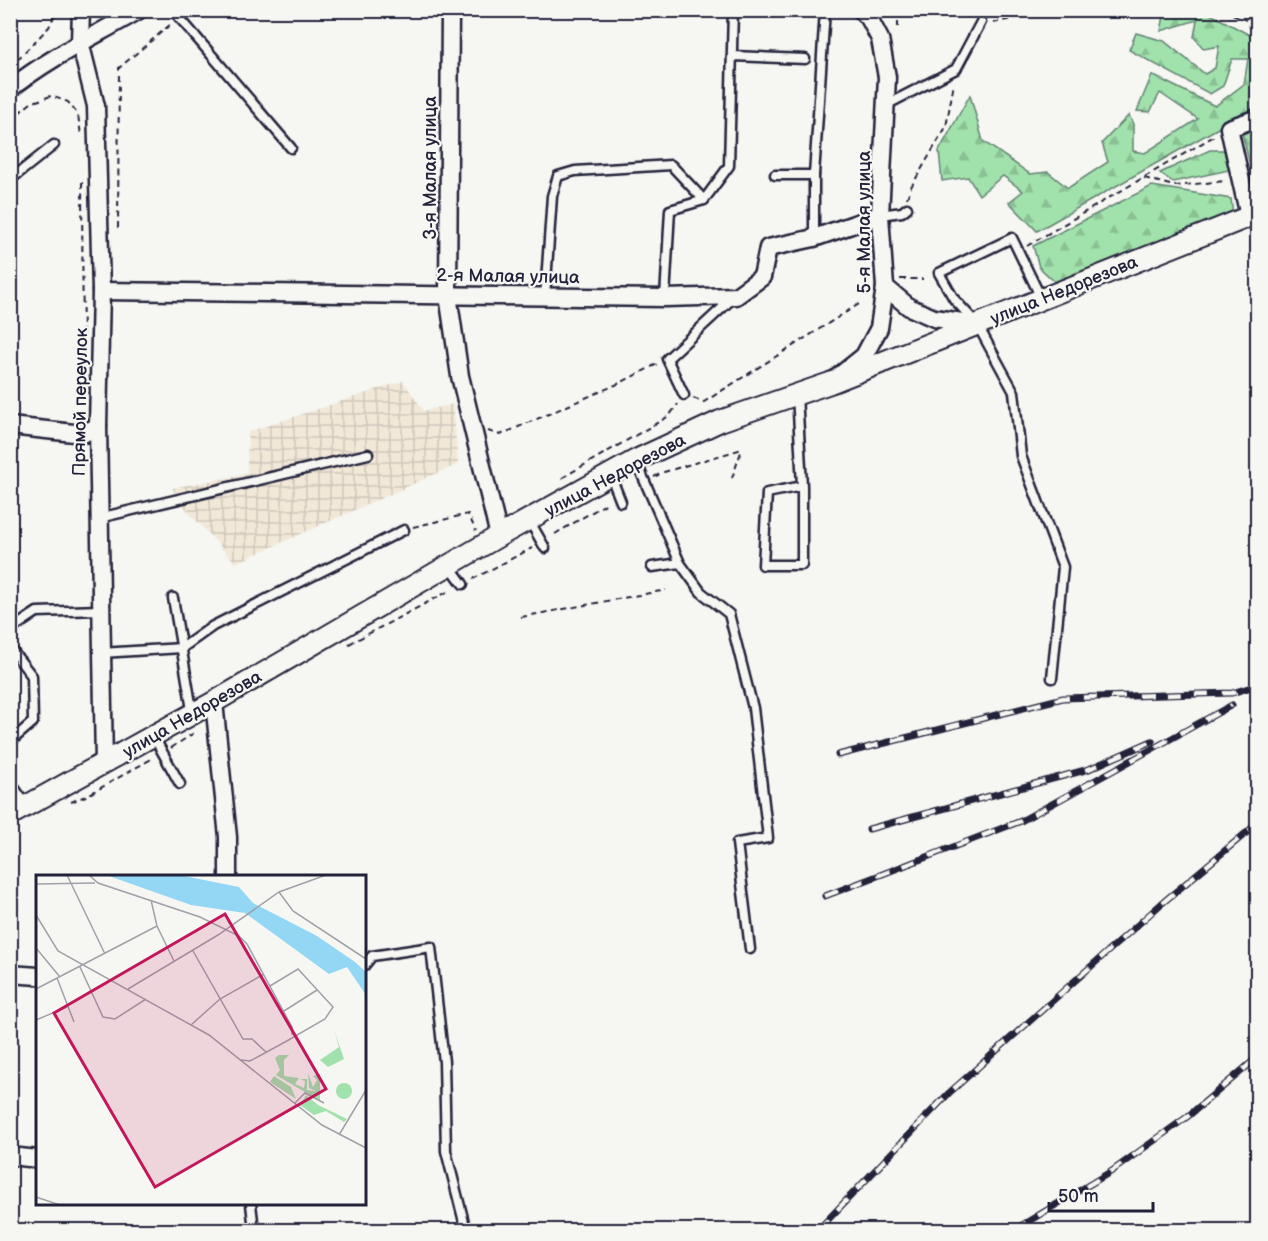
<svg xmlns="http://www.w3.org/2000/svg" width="1268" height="1241" font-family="'Balsamiq Sans',sans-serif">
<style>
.industrial{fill:url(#industrial-grid)}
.forest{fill:url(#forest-firs);stroke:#628273;stroke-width:1.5}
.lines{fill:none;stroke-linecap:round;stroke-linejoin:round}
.service-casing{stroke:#22223b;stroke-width:13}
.minor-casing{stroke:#22223b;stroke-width:21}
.tertiary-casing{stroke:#22223b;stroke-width:24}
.path{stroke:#22223b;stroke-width:2;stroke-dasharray:6 4.5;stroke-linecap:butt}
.service{stroke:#f6f6f2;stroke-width:8}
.minor{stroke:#f6f6f2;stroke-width:16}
.tertiary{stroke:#f6f6f2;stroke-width:20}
.rail-casing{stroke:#22223b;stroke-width:7}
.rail{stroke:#f6f6f2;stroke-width:4.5;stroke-dasharray:14;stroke-linecap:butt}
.labels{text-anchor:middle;stroke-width:4.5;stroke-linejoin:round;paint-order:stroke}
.street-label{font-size:18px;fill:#22223b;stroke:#f6f6f2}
.inset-road{fill:none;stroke:#a1a1a9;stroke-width:1.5}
.view{fill:#c2185b;fill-opacity:0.15;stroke:#c2185b;stroke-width:3}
.inset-edge{fill:none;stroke:#22223b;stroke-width:3}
</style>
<defs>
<pattern id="industrial-grid" width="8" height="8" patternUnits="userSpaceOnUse" patternTransform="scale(1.5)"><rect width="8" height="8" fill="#f2e8d8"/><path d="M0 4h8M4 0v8" fill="none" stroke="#cfc7ba"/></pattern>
<pattern id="forest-firs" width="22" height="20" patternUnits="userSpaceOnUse" patternTransform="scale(1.5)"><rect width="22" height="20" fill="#a1e1ab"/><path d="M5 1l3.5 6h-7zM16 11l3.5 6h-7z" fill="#8ac194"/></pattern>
</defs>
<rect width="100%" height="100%" fill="#f6f6f2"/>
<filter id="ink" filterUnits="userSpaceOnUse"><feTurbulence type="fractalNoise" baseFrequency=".0167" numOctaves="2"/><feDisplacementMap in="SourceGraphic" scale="12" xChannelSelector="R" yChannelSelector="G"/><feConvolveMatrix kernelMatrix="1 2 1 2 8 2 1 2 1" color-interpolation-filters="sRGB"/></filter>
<g filter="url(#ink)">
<!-- industrial -->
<polygon class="industrial" points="403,381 424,411 453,404 458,464 236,563 189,513 172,488 247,474 248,432"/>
<!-- forest -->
<g class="forest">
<polygon points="1165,11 1205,11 1257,39 1257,106 1037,231 1009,202 1023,191 1003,176 979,195 968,177 942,181 939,151 970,95 983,141 1030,174 1048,172 1068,188 1108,162 1102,143 1129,115 1133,124 1133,151 1145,153 1198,119 1160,93 1150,112 1137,111 1152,75 1215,106 1244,84 1248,59 1232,59 1223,86 1210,94 1129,50 1136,33 1164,41 1205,74 1215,68 1219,46 1204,49 1194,37 1197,20 1161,31"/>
<polygon points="1257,125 1257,188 1255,186 1242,132"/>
<polygon points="1210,150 1224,150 1229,170 1173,182 1160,173"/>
<polygon points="1152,186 1231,199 1233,215 1056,283 1039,267 1033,246"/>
</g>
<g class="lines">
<defs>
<g id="service">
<polyline points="173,10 291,148"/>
<polyline points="1255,24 1258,25"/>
<polyline points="732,56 805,59"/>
<polyline points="886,105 956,69 981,22"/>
<polyline points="775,175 814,175"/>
<polyline points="10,180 54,145"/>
<polyline points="880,215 902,212 907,208"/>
<polyline points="814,238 814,175 825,10"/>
<polyline points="545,297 552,196 558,176 575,171 671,165 704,200"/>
<polyline points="665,298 670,210 704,200 729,166 733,10"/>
<polyline points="1042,300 1012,238 939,273 954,299 977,324 1014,392 1021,456 1063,567 1052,678"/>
<polyline points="797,394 802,486 767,493 763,565 802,565 802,486"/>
<polyline points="684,395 667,359 734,297"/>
<polyline points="636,461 680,563"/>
<polyline points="610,474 621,502"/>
<polyline points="99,518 368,454"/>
<polyline points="529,520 545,548"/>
<polyline points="449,565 463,584"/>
<polyline points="652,567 680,563 701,592 729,614 753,708 768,838 737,843 750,949"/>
<polyline points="173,598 191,704"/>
<polyline points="10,630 37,612 100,610"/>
<polyline points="10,648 32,676 33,722 10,742"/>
<polyline points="101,653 182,648 213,626 404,530"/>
<polyline points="154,737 180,784"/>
<polyline points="10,781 26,805"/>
<polyline points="364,966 372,956 431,947 444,1062 446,1151 466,1230"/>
<polyline points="251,1204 254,1230"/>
</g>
<g id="minor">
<polyline points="81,10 80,42 96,106 101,291 98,426 104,764"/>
<polyline points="450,10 448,295 460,376 499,536"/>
<path d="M10,89C50,57 95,36 139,10"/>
<polyline points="1249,216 1229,128 1258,118"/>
<polyline points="885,287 909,307 934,318 977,324"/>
<polyline points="101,291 665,298 736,296 762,277 768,248 814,238 880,215"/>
<polyline points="839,376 864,356 879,328 885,287 880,215 887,77 880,39 869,18 861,10"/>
<polyline points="10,426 83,434 98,426"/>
<polyline points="214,702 228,837 228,876"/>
<polyline points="10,974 38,976"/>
<polyline points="10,1156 38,1159"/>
</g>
<polyline id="tertiary" points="10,815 214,702 499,536 636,460 720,421 830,383 1258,213"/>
</defs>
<!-- service casing -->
<use href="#service" class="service-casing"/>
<!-- minor casing -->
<use href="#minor" class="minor-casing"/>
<!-- tertiary casing -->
<use href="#tertiary" class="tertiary-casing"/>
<!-- path -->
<g class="path">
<polyline points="1223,10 1246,20"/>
<polyline points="993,23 1054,10"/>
<polyline points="898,27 898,10"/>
<polyline points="10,67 49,27 57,10"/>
<polyline points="10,120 31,103 51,96 68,102 78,115 81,135"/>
<polyline points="1144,178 1174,186 1226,181"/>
<polyline points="82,182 83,375"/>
<polyline points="907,198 911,187 946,127 954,83"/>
<polyline points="118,228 119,68 171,24"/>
<polyline points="1027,246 1216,135"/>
<polyline points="900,279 923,279"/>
<polyline points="693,398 704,402 859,304"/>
<polyline points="488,431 500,435 620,383 659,363"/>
<polyline points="654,477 664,472 742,449"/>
<polyline points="562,478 669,416 678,404"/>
<polyline points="732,478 742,449"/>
<polyline points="413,527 468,514 476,531"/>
<polyline points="555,534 609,502"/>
<polyline points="473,579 532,548"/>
<polyline points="521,617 666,590"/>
<polyline points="349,644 449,591"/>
<polyline points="171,748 194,733"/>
<polyline points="71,802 88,795 153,758"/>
</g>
<!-- service -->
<use href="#service" class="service"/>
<!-- minor -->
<use href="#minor" class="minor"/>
<!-- tertiary -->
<use href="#tertiary" class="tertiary"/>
<defs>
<g id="rail">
<polyline points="838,755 1063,698 1232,693 1258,685"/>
<polyline points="869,829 1089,769 1152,741"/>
<polyline points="825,896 1021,821 1232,705"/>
<polyline points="818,1230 949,1093 1161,904 1258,823"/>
<polyline points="1014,1230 1112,1171 1187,1117 1258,1057"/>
</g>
</defs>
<!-- rail casing -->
<use href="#rail" class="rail-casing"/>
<!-- rail -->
<use href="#rail" class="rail"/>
</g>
</g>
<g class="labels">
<!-- street labels -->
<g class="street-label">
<text transform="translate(430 168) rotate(-90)" y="6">3-я Малая улица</text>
<text transform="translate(864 222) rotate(-90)" y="6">5-я Малая улица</text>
<text transform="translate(508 276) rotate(1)" y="6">2-я Малая улица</text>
<text transform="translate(1064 290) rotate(-22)" y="6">улица Недорезова</text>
<text transform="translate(80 402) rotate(-89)" y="6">Прямой переулок</text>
<text transform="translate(615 475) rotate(-28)" y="6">улица Недорезова</text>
<text transform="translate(192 714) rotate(-30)" y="6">улица Недорезова</text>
</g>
</g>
<!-- overview -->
<g transform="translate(36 875)">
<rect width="330" height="330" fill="#f6f6f2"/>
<path d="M300 216a8 8 0 1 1 16 0a8 8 0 1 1-16 0Z" fill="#a1e1ab"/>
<path d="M298,155L308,184L292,192L284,185L303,172ZM243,180H253L248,185V201L263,203L259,209L268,213L269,206L264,204H271V215L280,216L273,213L272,198L277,212L281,205L277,201L284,199V226L240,200L244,195L239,183ZM238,201L255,212L260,224L234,207ZM270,220L282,230L311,244L308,247L290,236L278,240L264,230Z" fill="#a1e1ab"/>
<path d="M70,0H143L203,12L217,28L281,61L319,87L330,97V120L311,92L293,99L209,38L155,30Z" fill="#94d7f5"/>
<path class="inset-road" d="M31,0L69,79M53,0L62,8L164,42L203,61L211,69L256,152V160M0,9L59,8M243,17L257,36L330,84M115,25L121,51L138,86M0,40L22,76L173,160L286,250L330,273M0,73L24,102M157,76L207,164H216L230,177M44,92L67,142L79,144L110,124M21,103L38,147M0,114L121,51M92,114L182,60L243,17L290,0M248,136L281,115M0,145L31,132M155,150L184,124L228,99M205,185L214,186L249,167L289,144L297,132L262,94L234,111M259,228L269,218L288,228M303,260L330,215M0,322L24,330"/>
<path class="view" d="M189,39L290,214L119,312L18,138Z"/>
<rect width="330" height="330" class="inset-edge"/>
</g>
<!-- margin -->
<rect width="1268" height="1241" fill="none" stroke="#f6f6f2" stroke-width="36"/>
<rect x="18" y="18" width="1232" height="1205" fill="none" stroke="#22223b" stroke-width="2" filter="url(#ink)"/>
<!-- scale -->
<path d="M1049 1202v9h104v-9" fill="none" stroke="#22223b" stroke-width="3"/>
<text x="1058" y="1202" font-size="18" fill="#22223b" stroke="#f6f6f2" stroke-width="4.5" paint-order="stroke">50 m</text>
</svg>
